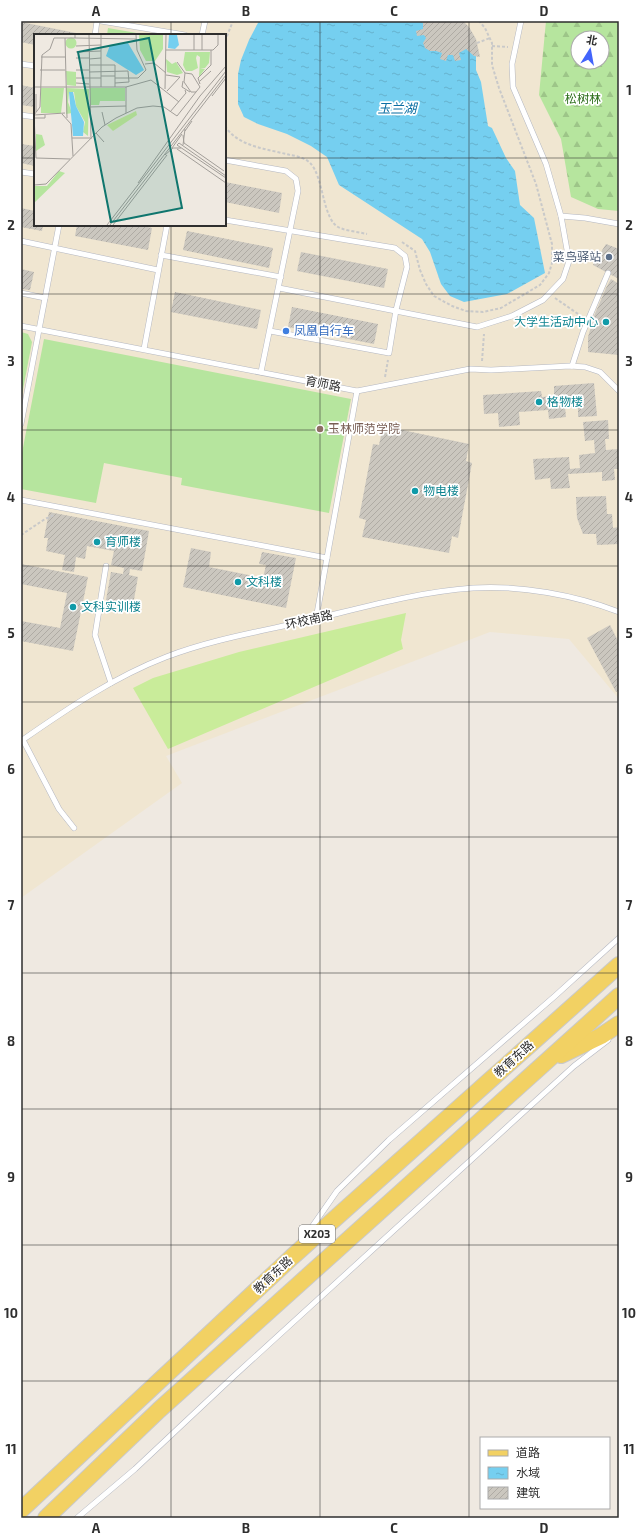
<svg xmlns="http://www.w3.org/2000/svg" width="640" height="1539" font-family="'Exo 2','Noto Sans SC',sans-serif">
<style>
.education{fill:#f0e6d1;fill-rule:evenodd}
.forest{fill:url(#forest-firs);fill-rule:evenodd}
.garden{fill:#b6e59e}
.pitch{fill:#c9ec9a}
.water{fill:url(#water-ripples)}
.building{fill:url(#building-hatch)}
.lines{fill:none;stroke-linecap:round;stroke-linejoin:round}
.service-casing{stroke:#b4b7c1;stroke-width:6}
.primary-casing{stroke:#c9c9c9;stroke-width:18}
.path{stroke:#c9c9c9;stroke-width:2;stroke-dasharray:3 2;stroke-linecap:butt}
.service{stroke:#fff;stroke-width:5}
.primary{stroke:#f2d163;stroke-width:16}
.grid{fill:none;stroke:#2e2e2e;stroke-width:1;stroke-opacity:0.55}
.service-dot{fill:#5c6f8a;stroke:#fff;stroke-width:1.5}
.culture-dot{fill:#0f9aa8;stroke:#fff;stroke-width:1.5}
.shop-dot{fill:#3f7fe0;stroke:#fff;stroke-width:1.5}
.education-dot{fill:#8d6e63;stroke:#fff;stroke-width:1.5}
.labels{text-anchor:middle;stroke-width:3.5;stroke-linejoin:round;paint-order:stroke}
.shield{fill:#fff;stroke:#6d6d6d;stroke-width:1}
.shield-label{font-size:11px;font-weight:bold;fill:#2e2e2e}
.park-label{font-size:12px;fill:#2c6e1b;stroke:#fff}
.service-label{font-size:12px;fill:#4e5e75;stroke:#fff;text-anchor:end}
.culture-label{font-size:12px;fill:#0d838f;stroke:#fff;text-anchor:start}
.shop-label{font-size:12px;fill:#366cbe;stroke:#fff;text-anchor:start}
.street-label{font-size:12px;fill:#2e2e2e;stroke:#fff}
.education-label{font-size:12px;fill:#785e54;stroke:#fff;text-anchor:start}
.water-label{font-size:13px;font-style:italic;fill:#0d6fa3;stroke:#fff}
.inset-road{fill:none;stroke:#a29e99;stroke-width:1}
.view{fill:#0f766e;fill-opacity:0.15;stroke:#0f766e;stroke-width:2}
.inset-edge{fill:none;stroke:#2e2e2e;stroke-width:2}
.neatline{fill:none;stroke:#2e2e2e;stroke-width:1.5}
.grid-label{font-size:13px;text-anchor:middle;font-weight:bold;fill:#2e2e2e}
</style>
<defs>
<pattern id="forest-firs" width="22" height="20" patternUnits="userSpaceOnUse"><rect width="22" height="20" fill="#b6e59e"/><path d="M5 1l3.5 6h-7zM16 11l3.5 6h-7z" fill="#9dc588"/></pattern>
<pattern id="water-ripples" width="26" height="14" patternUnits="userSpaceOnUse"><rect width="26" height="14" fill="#75cff0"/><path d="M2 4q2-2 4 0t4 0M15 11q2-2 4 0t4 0" fill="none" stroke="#66b2ce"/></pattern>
<pattern id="building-hatch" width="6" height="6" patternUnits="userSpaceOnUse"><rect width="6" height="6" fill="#cbc7bf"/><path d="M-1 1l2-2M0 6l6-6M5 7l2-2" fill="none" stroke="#afaba4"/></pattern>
</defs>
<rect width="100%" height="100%" fill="#efe9e1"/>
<!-- education -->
<path class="education" d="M21,21H619V699L569,639L490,632L166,756L182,783L21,898ZM35,35H225V225H35ZM578,38H602V62H578Z"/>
<!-- forest -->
<path class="forest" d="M546,21H619V211L598,209L571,197L561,139L539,95ZM578,38H602V62H578Z"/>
<!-- garden -->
<g class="garden">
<polygon points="108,28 148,35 107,35"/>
<polygon points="21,332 28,334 32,342 21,400"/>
<polygon points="44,339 351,399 329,513 181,485 182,478 104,463 96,503 21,489 21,458"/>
</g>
<!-- pitch -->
<polygon class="pitch" points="406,613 401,640 403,649 168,749 133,688 153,678 239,652"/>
<!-- water -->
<polygon class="water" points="259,21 461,21 476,53 476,70 481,82 488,126 492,128 506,158 515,171 520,205 534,218 545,273 507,294 464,302 450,296 441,284 430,252 422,239 339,185 327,157 311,146 287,134 258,124 244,117 238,104 238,74 241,60 249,40"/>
<!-- building -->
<g class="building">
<polygon points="417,21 463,21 469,27 476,39 480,57 474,56 466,49 459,53 461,60 455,61 453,55 448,55 446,61 440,59 442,53 436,51 430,51 425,48 423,43 426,38 424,35 417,36 416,31 423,29 423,23"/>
<polygon points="21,22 81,34 81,35 35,35 35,45 21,42"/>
<polygon points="21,85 35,88 35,107 21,105"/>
<polygon points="21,144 35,146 35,166 21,163"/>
<polygon points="225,182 282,193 279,213 225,202"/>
<polygon points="21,208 35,211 35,225 43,225 42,231 21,227"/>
<polygon points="77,225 139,225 152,228 148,250 75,236"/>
<polygon points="187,231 273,248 269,268 183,250"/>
<polygon points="606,244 619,249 619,279 593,265"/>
<polygon points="301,252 388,269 384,288 297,271"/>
<polygon points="21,269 34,272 30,290 21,289"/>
<polygon points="611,279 619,284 619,355 588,352 588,337 594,316 606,288"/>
<polygon points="175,292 261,310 257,329 171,312"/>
<polygon points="292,307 378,324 374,344 288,327"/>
<polygon points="594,383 597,416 578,417 578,407 565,407 566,417 549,419 548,410 519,412 520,425 499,427 498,413 484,414 483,395 541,391 542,397 554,396 554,386"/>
<polygon points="608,420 609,439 605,439 606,450 619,449 619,469 614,469 615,480 602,481 602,472 568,474 570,488 551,489 550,478 535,480 533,459 569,457 570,469 580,468 579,455 595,453 594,440 585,441 583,422"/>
<polygon points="383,426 469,444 466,461 472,463 458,538 452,536 449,553 362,537 366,520 359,518 373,444 379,445"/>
<polygon points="606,496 607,514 612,514 613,528 619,527 619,544 597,545 596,534 583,534 577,518 576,497"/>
<polygon points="49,512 149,531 142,571 130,569 129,575 138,577 133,605 127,610 120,611 112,609 106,600 111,572 123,574 124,568 111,565 114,551 87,546 85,559 76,557 74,572 62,570 65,555 46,551 48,538 44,538"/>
<polygon points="191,548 211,552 209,567 263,578 266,565 259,564 262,552 296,558 286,608 183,587"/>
<polygon points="21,564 88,577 73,651 21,641 21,621 60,628 67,593 21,584"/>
<polygon points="610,625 619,643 619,690 616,692 587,638"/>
</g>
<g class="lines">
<defs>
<g id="service">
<polyline points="101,21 185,35"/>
<polyline points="95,35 97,21"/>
<polyline points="202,35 205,21"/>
<polyline points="21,64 35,66"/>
<polyline points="21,115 35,117"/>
<polyline points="225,160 286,171 296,179 298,191 261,372"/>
<polyline points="21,172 35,174"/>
<polyline points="561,216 585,218 619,224"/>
<polyline points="225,220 395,248 405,256 407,267 396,310 389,353 270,331"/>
<polyline points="21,241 158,270"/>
<polyline points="161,255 281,277"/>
<polyline points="279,288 477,327 512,316 543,300 563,279 569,261 561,216 546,164 513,87 512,64 521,21"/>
<polyline points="21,293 45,298"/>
<polyline points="21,326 357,391 470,369 491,370 570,366 585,367 600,372 619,391"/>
<polyline points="144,349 167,225"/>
<polyline points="572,366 583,332 608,273"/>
<polyline points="21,424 59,225"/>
<polyline points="21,500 327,558"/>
<polyline points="106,566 95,635 111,683"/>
<polyline points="316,619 357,391"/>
<polyline points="23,740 59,809 74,828"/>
<path d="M21,741C67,709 114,677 166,657C210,640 257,632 302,622C358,609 415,592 473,588C520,585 575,595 619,612"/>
<polyline points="307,1234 337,1191 389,1140 555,996 619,938"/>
<polyline points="77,1518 135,1469 234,1376 574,1066 608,1040"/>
</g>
<g id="primary">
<polyline points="561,1055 601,1036 619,1024"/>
<polyline points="21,1510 292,1257 619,965"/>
<polyline points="46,1518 159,1410 619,996"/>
</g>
</defs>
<!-- service casing -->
<use href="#service" class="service-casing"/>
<!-- primary casing -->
<use href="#primary" class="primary-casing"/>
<!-- path -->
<g class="path">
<polyline points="225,41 233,21"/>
<polyline points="477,43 490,38"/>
<polyline points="492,46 508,47"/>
<path d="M225,126C238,147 268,149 290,155C297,156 305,158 310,163C324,176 322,221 340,228C348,231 358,232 367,234"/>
<polyline points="402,242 415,251 420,270 426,284 434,296 452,306 466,311 483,312 501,308 540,285 549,273 552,263 552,244 536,184 499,88 492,65 492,43 485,28 479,21"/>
<polyline points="555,298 581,316"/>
<polyline points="482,361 484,334"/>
<polyline points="385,377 388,360"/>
<polyline points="21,535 45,519 54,515"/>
</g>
<!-- service -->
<use href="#service" class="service"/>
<!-- primary -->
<use href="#primary" class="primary"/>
</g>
<!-- grid -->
<path class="grid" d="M171,21V35M320,21V1518M469,21V1518M21,158H35M225,158H619M171,225V1518M21,294H619M21,430H619M21,566H619M21,702H619M21,837H619M21,973H619M21,1109H619M21,1245H619M21,1381H619"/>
<!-- markers -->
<circle class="service-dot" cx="609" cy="257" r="4"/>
<g class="culture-dot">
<circle cx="606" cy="322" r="4"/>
<circle cx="539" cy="402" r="4"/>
<circle cx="415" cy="491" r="4"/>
<circle cx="97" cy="542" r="4"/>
<circle cx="238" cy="582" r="4"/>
<circle cx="73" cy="607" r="4"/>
</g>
<circle class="shop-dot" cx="286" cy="331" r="4"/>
<circle class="education-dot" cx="320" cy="429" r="4"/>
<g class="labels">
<!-- shield labels -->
<rect class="shield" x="299" y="1225" width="36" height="18" rx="3"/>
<g class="shield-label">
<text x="317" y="1238">X203</text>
</g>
<!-- park labels -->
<g class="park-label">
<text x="583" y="103">松树林</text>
</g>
<!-- service labels -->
<g class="service-label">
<text x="601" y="261">菜鸟驿站</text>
</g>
<!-- culture labels -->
<g class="culture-label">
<text x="598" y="326" text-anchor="end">大学生活动中心</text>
<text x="547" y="406">格物楼</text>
<text x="423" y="495">物电楼</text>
<text x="105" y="546">育师楼</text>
<text x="246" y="586">文科楼</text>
<text x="81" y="611">文科实训楼</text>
</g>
<!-- shop labels -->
<g class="shop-label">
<text x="294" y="335">凤凰自行车</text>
</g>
<!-- street labels -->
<g class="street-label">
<text transform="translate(323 384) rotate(11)" y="4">育师路</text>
<text transform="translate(309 620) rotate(-13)" y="4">环校南路</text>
<text transform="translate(514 1059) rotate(-42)" y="4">教育东路</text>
<text transform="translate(273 1275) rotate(-43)" y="4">教育东路</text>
</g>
<!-- education labels -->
<g class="education-label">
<text x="328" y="433">玉林师范学院</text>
</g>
<!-- water labels -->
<g class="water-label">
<text x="397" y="113">玉兰湖</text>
</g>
</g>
<!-- overview -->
<g transform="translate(34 34)">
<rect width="192" height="192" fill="#efe9e1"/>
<path d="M31.5 9a5.5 5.5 0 1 1 11 0a5.5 5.5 0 1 1-11 0ZM151,18H176L175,29L171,34H166L171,35L165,43L166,23L163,21L162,24L164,34L158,37H152L149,31ZM132,25L138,30L142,28L149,39L143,41L133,38ZM25,137L31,139L0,169V152H13Z" fill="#b6e59e"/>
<path d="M105,1H129V15L121,27H112L106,16ZM32,37L42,38V52L33,51ZM7,54H30L27,79H7Z" fill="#b6e59e"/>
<path d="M32,54L55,55L54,102L49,98L51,88L42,72L40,58H35L34,68L38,79L32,80ZM56,54H91V67H66L65,71H56ZM2,100L8,101L11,111L2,117Z" fill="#b6e59e"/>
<path d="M102,77L103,81L79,97L73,91Z" fill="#c9ec9a"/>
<path d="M135,1H143L145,11L141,15L134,14ZM94,9L110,36L102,41L72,22L76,11ZM35,58H39L42,72L50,88L49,102H39Z" fill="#75cff0"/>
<path class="inset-road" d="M55,1L57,105M67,1V53M160,1V16M31,4L33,84M41,4L102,5M42,12L67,11M132,16H179L184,11V1M168,16V1M42,18L67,17M7,23H31M42,24H55M55,25L67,24M143,28L151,39M111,30L120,29L132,39M55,31H81V53M6,36H31M42,36H55M55,38L94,37L95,48L81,49M151,39L150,48L157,58H162M132,41L146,43M67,42H81M42,44H67M81,44H104L112,36L103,16L102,1M149,47L148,53L156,58M166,47L177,37M42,49L55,50M166,50L164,44L177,31V16M0,53H92L117,46L145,68M92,53V79M131,55L132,1M133,57L146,43M2,60V78M178,62L192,44M55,73L92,72M68,78L71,91M136,78L152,59L151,56M28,80L37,90L39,122M0,81L31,79M0,84H11V81M151,97L158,87M62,99L70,108M149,101L150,109L190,137M38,104H56M149,111L151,95M138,114L148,100M143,115L192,149M131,121L139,114H147M36,125L2,124L0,81L6,73L8,21L16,15L20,4H41V1M192,142L145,109L143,111L192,144M104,149L166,62L192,32M0,151L12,150L68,93L82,84L103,74L119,72L130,73L143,82L166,53L158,40L151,39M73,191L192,37M76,191L192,41M79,191L133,121"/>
<path class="view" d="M115,4L148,174L77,188L44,18Z"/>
<rect width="192" height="192" class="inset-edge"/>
</g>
<!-- border -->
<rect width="640" height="1539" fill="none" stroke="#ffffff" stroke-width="44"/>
<!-- legend -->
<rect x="480" y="1437" width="130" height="72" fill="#ffffff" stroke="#ababab"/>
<rect x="488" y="1450" width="20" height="6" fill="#f2d163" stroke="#ababab"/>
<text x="516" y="1457" font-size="12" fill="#2e2e2e">道路</text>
<rect x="488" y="1467" width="20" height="12" fill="url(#water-ripples)" stroke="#ababab"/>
<text x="516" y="1477" font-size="12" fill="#2e2e2e">水域</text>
<rect x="488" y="1487" width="20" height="12" fill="url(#building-hatch)" stroke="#ababab"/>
<text x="516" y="1497" font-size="12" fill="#2e2e2e">建筑</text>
<!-- north arrow -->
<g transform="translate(590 50) rotate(11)"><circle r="19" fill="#ffffff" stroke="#ababab"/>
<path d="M0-3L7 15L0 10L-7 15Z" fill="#4264fb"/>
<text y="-6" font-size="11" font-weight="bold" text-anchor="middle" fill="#2e2e2e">北</text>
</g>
<rect x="22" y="22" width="596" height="1495" class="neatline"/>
<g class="grid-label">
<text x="96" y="16">A</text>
<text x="246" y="16">B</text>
<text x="394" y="16">C</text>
<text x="544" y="16">D</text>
<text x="11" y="95">1</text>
<text x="629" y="95">1</text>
<text x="11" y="230">2</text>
<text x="629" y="230">2</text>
<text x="11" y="366">3</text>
<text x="629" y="366">3</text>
<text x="11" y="502">4</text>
<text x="629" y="502">4</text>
<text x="11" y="638">5</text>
<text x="629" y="638">5</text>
<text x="11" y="774">6</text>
<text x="629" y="774">6</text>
<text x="11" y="910">7</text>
<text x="629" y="910">7</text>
<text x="11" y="1046">8</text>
<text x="629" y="1046">8</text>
<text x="11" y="1182">9</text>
<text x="629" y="1182">9</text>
<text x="11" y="1318">10</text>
<text x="629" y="1318">10</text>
<text x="11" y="1454">11</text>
<text x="629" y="1454">11</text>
<text x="96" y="1533">A</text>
<text x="246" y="1533">B</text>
<text x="394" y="1533">C</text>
<text x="544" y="1533">D</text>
</g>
</svg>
